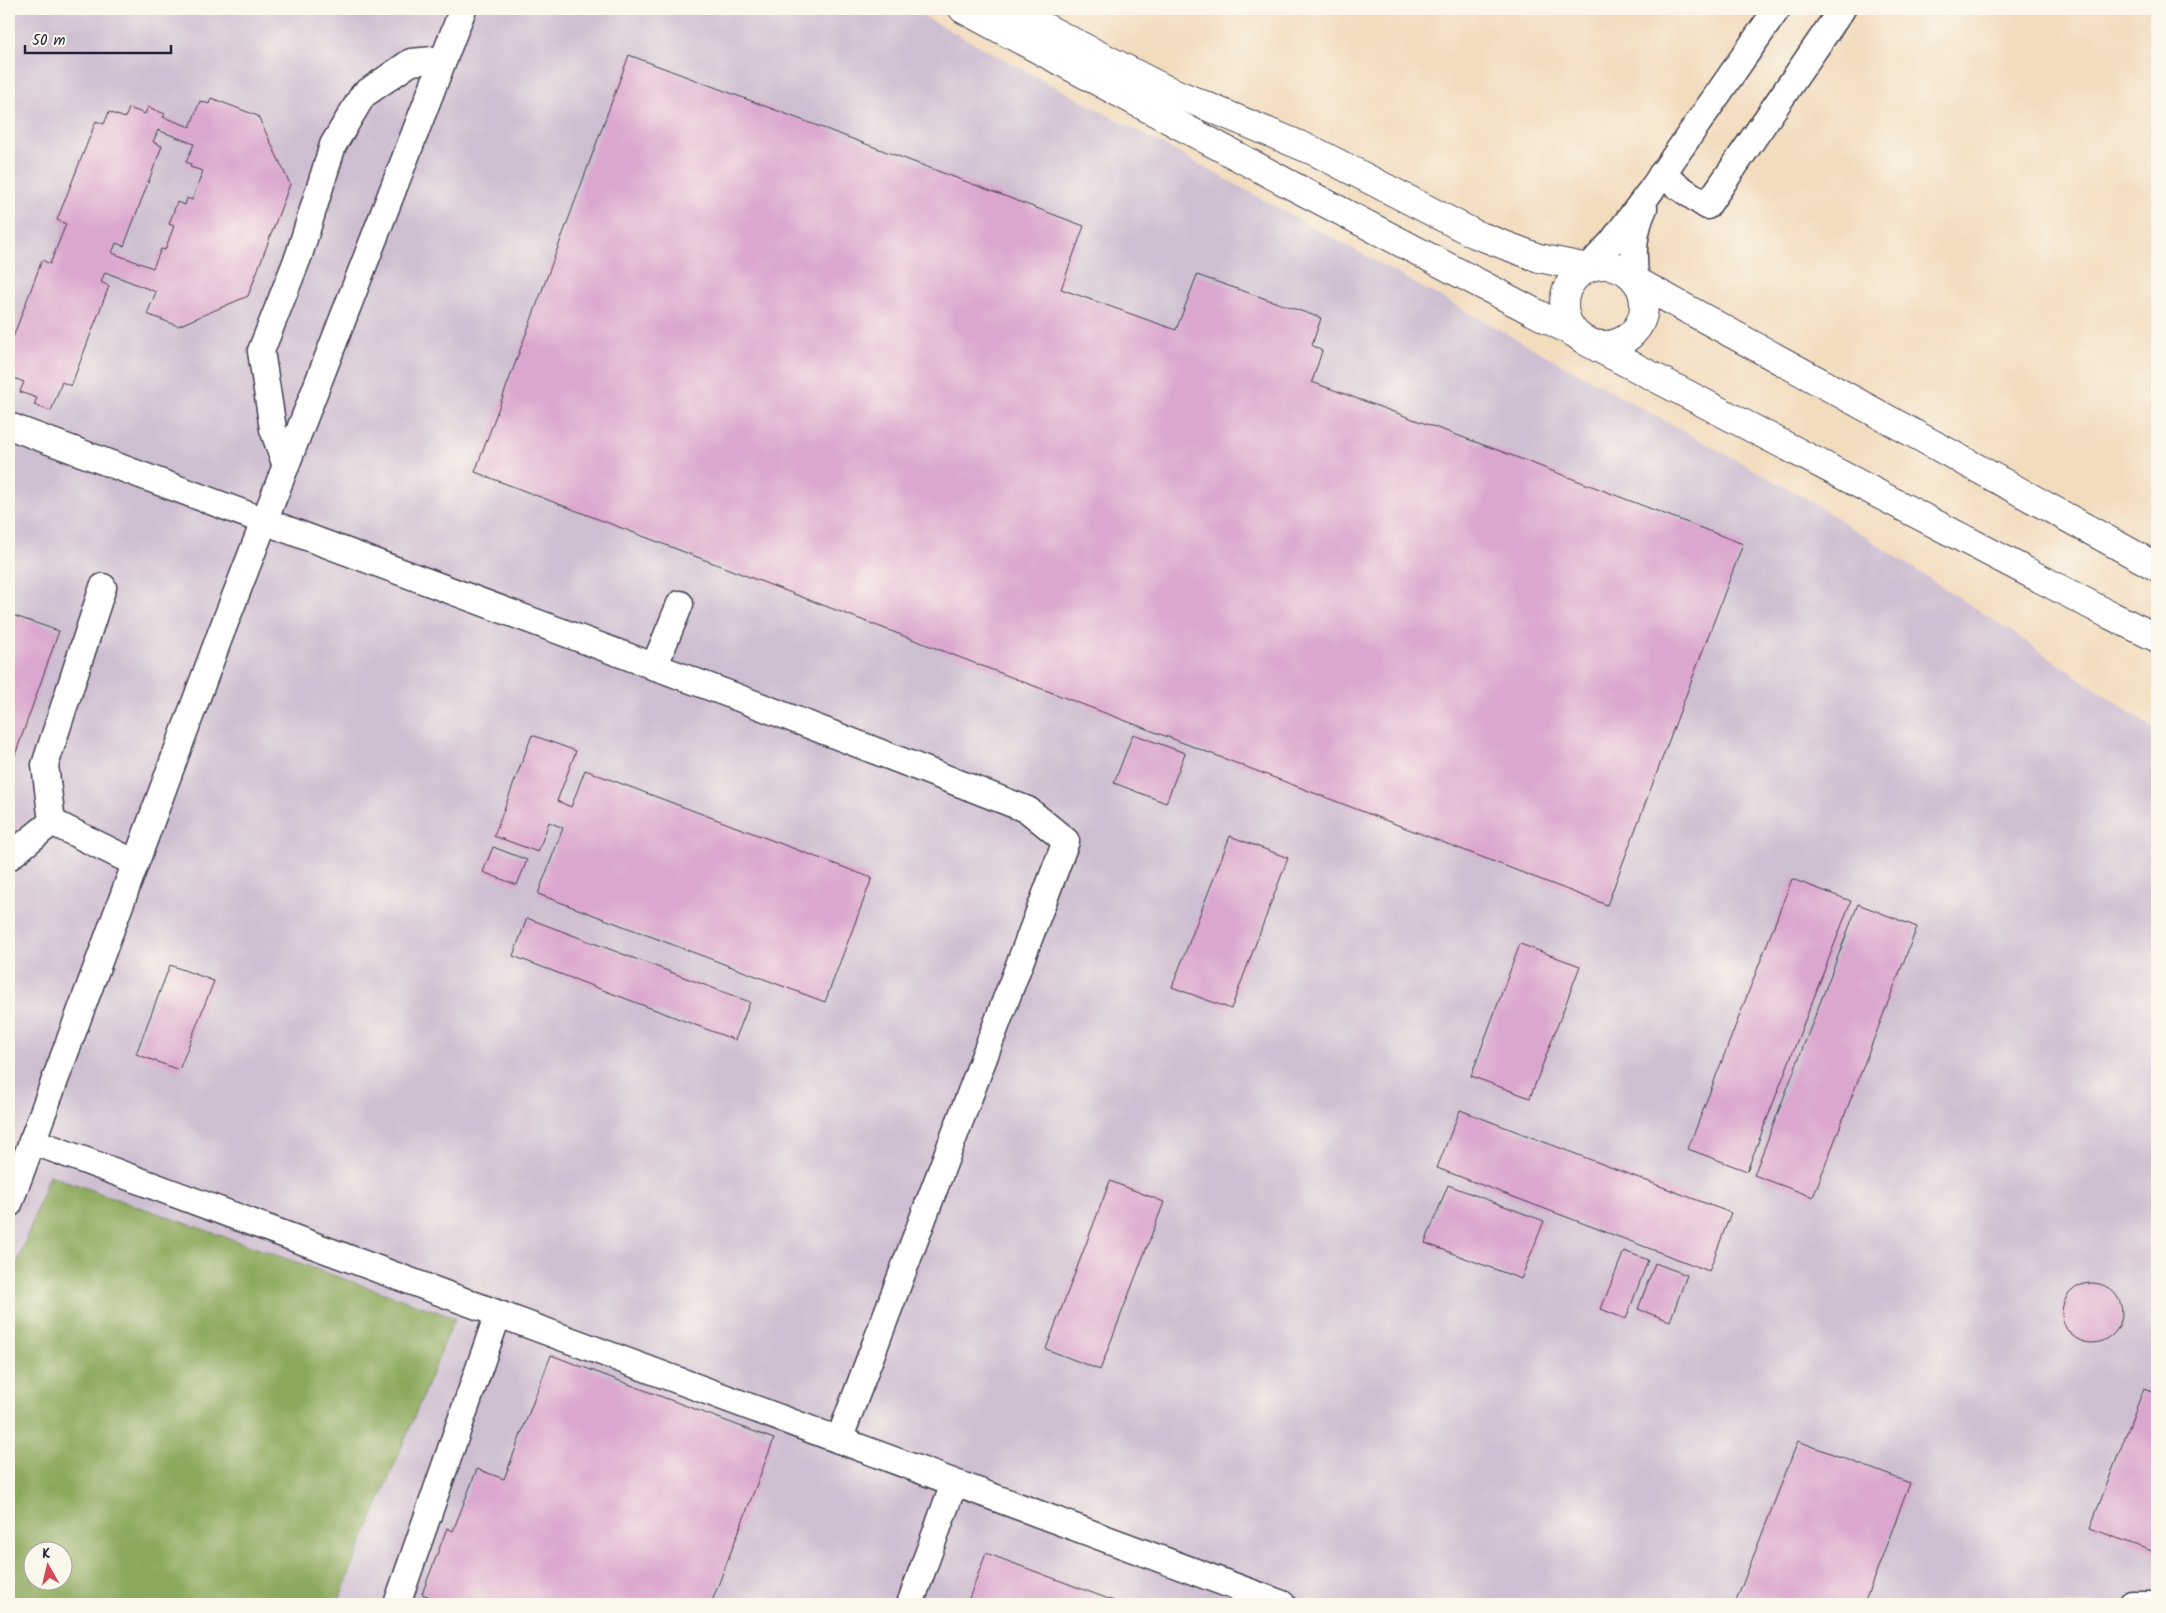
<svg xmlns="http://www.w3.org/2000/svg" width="2166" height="1613" font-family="Kalam,sans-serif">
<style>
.industrial{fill:#cebed1;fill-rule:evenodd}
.forest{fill:#8ba85b;stroke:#56654b;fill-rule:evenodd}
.building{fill:#dba7ce;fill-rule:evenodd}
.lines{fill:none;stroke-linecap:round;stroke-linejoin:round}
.minor-casing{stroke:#413e4f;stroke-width:29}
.major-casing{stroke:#413e4f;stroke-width:30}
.minor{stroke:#fff;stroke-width:26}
.major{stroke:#fff;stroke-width:28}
</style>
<rect width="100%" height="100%" fill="#fbf7ec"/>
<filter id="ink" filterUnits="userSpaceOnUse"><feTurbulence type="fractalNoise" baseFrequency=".02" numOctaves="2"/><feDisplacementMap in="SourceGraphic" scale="10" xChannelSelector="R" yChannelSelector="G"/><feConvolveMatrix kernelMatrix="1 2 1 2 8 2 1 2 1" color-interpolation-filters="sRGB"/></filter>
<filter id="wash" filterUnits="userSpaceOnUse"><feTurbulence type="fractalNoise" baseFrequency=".0096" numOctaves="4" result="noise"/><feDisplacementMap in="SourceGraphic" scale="20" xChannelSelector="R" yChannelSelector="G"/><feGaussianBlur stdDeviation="1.12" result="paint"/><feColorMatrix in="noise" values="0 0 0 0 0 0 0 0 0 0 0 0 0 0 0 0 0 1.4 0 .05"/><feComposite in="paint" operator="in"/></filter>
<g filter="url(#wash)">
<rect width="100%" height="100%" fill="#f2dcbe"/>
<!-- industrial -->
<path class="industrial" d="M9,9H910L1164,145L1809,500L2015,634L2157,731V1604H9ZM32,1550H62V1580H32Z"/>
<!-- forest -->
<path class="forest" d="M49,1175L455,1318L337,1604H9V1287ZM32,1550H62V1580H32Z"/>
<g id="blocks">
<!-- building -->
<g class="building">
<polygon points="629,55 1084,226 1061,289 1176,330 1197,275 1321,318 1312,345 1322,351 1312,382 1500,451 1743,544 1607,905 475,472"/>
<path d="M211,98L258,116L290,184L248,296L178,326L147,314L156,292L105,272L101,282L109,286L71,386L62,382L51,411L34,405L37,398L20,392L24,382L9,376L13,364L9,362V348L42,260L50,264L66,224L57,220L96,121L104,124L109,112L125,118L129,108L145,114L148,107L165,114L163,117L190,127L200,101L209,104ZM158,130L194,144L186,162L191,164L190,167L203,171L192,200L187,198L185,205L177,202L169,224L174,226L165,250L161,249L153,268L112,253L116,243L124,246L162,146L153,142Z"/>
<polygon points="9,614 59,631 9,772"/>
<polygon points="1133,734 1185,753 1166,803 1114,783"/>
<polygon points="532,735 576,751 557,801 571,807 585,770 872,878 825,1002 538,894 563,828 549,822 538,852 494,836"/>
<polygon points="1230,836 1288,858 1231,1009 1172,987"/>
<polygon points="493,847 527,860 517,885 483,872"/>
<polygon points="1792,879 1851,901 1747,1171 1688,1149"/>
<polygon points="1858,904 1917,927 1813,1197 1754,1175"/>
<polygon points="527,918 750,1002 735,1040 513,956"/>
<polygon points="1520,944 1580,966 1530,1098 1471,1076"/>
<polygon points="170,965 214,981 179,1070 136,1054"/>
<polygon points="1460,1110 1731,1213 1709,1271 1437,1168"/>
<polygon points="1110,1181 1164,1202 1100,1370 1046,1349"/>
<polygon points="1448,1185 1544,1221 1521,1279 1425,1243"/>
<polygon points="1624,1251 1648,1260 1626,1319 1601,1309"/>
<polygon points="1655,1263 1687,1275 1670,1321 1638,1309"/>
<circle cx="2092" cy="1313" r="30"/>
<polygon points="551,1355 774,1439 711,1604 425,1604 428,1596 422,1594 447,1528 453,1531 477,1469 504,1479"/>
<polygon points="2144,1388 2157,1393 2157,1553 2090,1528"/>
<polygon points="1798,1441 1910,1483 1864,1604 1735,1604"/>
<polygon points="986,1553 1122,1604 967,1604"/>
</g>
</g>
</g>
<g filter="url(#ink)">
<use href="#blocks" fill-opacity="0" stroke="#413e4f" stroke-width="1"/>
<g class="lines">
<defs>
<g id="minor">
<polyline points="1661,175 1707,206 1842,9"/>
<polyline points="1588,268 1612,242 1652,189 1777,9"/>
<path d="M1636,281C1632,255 1633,232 1644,208"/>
<polyline points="9,426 734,696 1028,810 1066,841 839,1440"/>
<polyline points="286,466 273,429 261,351 299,255 333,145 363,95 411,62 444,59"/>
<polyline points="654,667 680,604"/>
<polyline points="52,822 45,765 103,587"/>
<polyline points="52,822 135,863"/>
<polyline points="9,857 52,822"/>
<polyline points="32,1141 1282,1604"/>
<polyline points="9,1204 219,638 463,9"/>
<polyline points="397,1604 498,1314"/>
<polyline points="910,1604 954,1483"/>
<polyline points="2132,1604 2157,1604"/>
</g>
<g id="major">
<polyline points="963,9 1289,184 1576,334"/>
<polyline points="1009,9 1163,88 1316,152 1475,234 1539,258 1588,268"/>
<circle cx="1604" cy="305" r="40"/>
<polyline points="1636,281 2157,567"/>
<polyline points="1587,342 2110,615 2157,638"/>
</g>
</defs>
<!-- minor casing -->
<use href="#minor" class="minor-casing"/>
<!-- major casing -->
<use href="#major" class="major-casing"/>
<!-- minor -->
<use href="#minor" class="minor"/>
<!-- major -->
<use href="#major" class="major"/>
</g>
</g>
<!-- margin -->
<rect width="2166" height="1613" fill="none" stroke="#fbf7ec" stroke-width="30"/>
<!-- north arrow -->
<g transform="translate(48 1566) rotate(352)"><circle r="24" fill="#fbf7ec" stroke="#a4a2a5"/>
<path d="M0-4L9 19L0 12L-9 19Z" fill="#d1495b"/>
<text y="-8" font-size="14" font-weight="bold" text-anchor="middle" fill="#22223b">K</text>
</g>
<!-- scale -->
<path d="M25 45v8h146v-8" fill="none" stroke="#22223b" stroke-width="2.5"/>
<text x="32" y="45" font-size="15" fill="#22223b" stroke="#fbf7ec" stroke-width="4" paint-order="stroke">50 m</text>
</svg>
